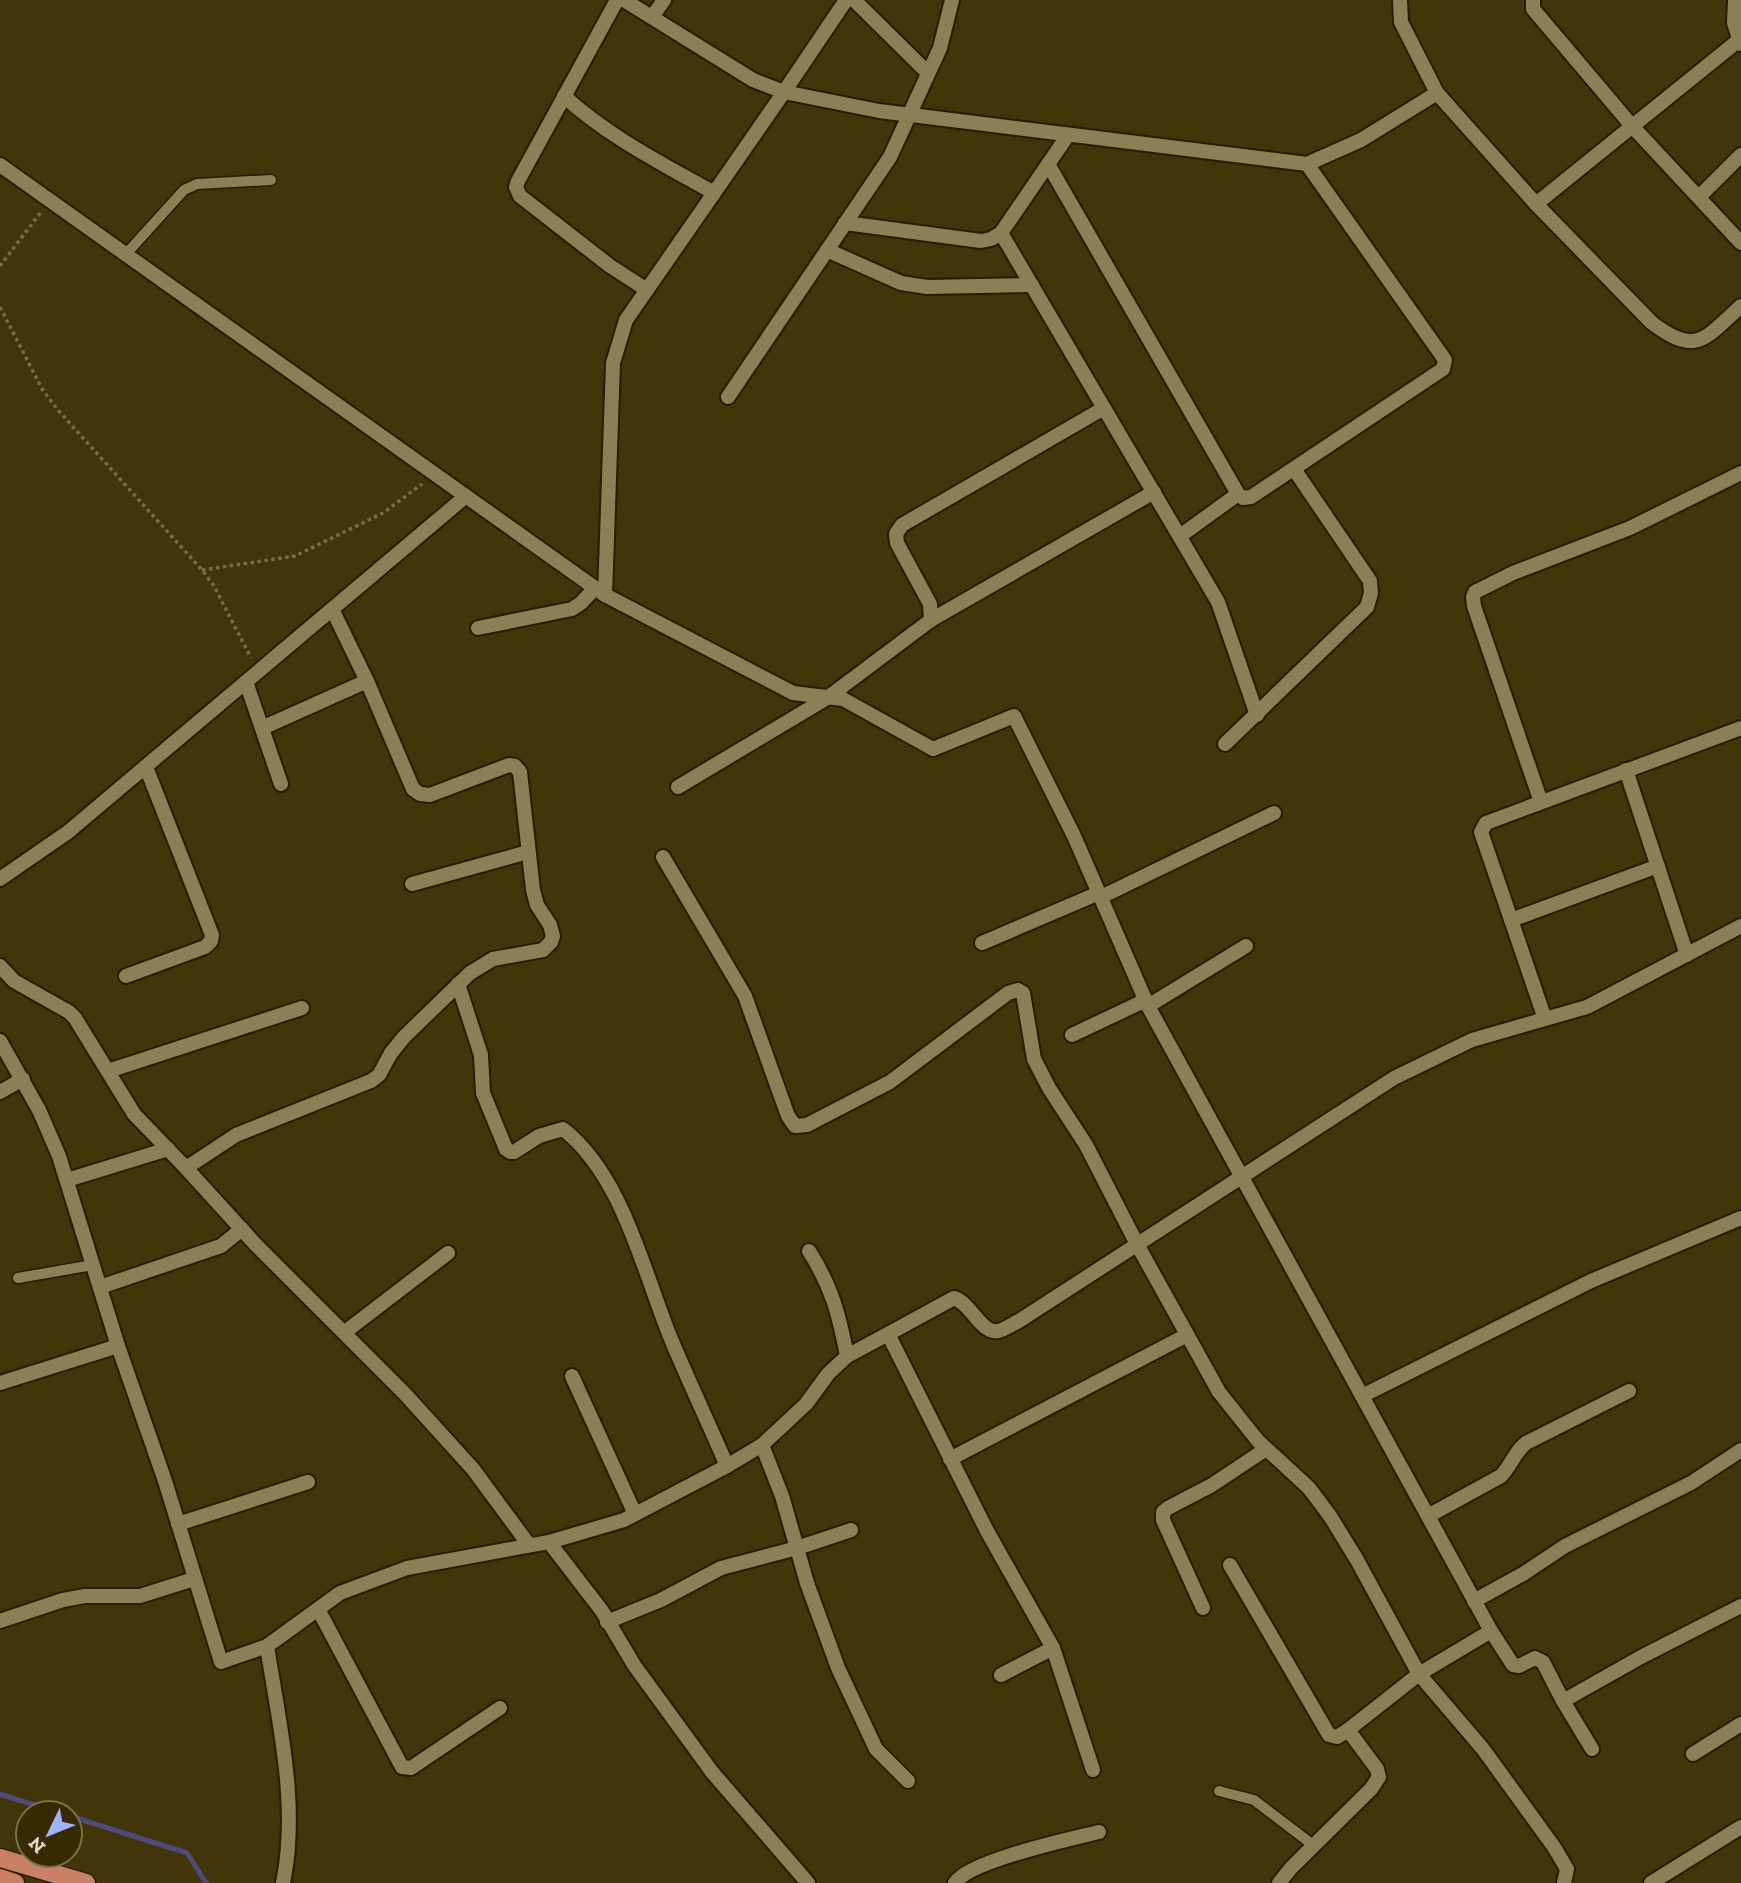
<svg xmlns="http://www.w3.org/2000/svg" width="1741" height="1883" font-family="'Zilla Slab',serif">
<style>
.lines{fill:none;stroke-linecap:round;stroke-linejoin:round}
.stream{stroke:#4e4b7a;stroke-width:5}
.service-casing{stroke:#261c00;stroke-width:13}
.minor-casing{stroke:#261c00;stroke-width:18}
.primary-casing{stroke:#261c00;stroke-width:21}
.path{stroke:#776c48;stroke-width:3.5;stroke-dasharray:3.5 3.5;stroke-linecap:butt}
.service{stroke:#8d7f55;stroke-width:10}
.minor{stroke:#8d7f55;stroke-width:14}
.primary{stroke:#c88164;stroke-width:18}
</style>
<rect width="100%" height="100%" fill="#413509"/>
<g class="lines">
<!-- stream -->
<g class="stream">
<polyline points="0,1794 59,1813"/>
<polyline points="70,1816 187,1853 206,1883"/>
</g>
<defs>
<g id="service">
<polyline points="126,254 184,190 197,184 271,180"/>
<polyline points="18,1278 93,1265"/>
<polyline points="1219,1791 1254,1800 1313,1845"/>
</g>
<g id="minor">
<polyline points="617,0 518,181 516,187 520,196 610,266 647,290"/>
<polyline points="624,0 753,80 784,92 846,0"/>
<polyline points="854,0 928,73"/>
<path d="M1400,0L1401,22L1437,93L1536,204L1652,323C1697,357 1705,338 1741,306"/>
<polyline points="1533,0 1533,9 1632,126 1741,243"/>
<polyline points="1735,0 1734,23 1741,44"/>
<polyline points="652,17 664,0"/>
<path d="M564,96C607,136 663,164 714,193"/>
<polyline points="1048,164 1238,494 1243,498 1251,497 1443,369 1445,360 1307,164"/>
<polyline points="0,165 605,595 793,693 843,699 933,749 1014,716 1074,836 1148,1006 1491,1631 1513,1665 1519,1666 1535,1658 1543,1662 1563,1701 1592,1749"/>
<polyline points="1700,196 1741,155"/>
<polyline points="1536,204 1739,40"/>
<polyline points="845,223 981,241 991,239 1001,233 1068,135"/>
<polyline points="1001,233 1218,602 1257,715"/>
<polyline points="827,250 901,283 927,287 1032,285"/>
<polyline points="728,397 890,157 940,48 952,0"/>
<polyline points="1180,536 1238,494"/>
<polyline points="605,595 613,363 626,320 784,92 879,111 1307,164 1361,140 1437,93"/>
<polyline points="332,609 367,681 413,789 420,794 430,795 509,765 515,766 520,772 533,890 537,905 550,925 553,936 551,942 543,950 493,959 470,973 404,1037 391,1053 379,1075 371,1081 236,1135 186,1168 256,1245 405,1394 473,1469 529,1545"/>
<polyline points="931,620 930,604 897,543 896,534 902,525 1104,408"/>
<polyline points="478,628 572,609 581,603 595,588"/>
<polyline points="246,682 281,784"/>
<polyline points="262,728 367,681"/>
<polyline points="1225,744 1367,607 1371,593 1370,581 1294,469"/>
<polyline points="1626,770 1687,955"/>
<polyline points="678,787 827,698 931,620 1154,492"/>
<polyline points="1541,802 1474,606 1473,597 1475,592 1513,573 1630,528 1741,473"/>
<polyline points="663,857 745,996 788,1116 795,1126 807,1125 890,1082 1008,993 1018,990 1023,993 1034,1059 1049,1088 1086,1145 1138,1246 1219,1392 1258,1441 1309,1488 1330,1516 1357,1560 1419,1674 1483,1749 1554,1847 1567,1869 1564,1883"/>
<polyline points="0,879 68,832 466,496"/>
<polyline points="412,884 528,852"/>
<polyline points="1101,897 1274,813"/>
<polyline points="1511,920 1658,866"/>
<polyline points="982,943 1099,893"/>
<polyline points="0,966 14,981 69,1012 75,1018 134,1114 186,1168"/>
<polyline points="126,976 205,947 211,941 212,935 146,767"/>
<path d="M458,984L481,1055L483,1093L506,1149L510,1152H514L539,1136L563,1129C623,1176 643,1271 671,1339C689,1382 709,1424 727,1466"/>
<polyline points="1148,1006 1246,946"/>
<polyline points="1545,1019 1481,832 1486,823 1741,728"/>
<polyline points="1072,1035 1146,1000"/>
<polyline points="0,1041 39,1110 59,1156 118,1346 165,1481 221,1662 267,1646"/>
<polyline points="108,1071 302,1008"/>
<polyline points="0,1092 23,1079"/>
<polyline points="67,1180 168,1149"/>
<polyline points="100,1287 221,1246 242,1229"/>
<polyline points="345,1332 448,1253"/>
<polyline points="847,1356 888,1334"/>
<polyline points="572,1376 635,1514"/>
<polyline points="0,1383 118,1346"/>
<polyline points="1362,1396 1591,1281 1741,1218"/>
<polyline points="762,1445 782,1496 807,1583 838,1668 876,1749 908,1781"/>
<polyline points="950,1459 1187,1335"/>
<path d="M1428,1516L1501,1476C1511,1466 1515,1451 1526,1443L1629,1391"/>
<polyline points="178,1524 308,1482"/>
<path d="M549,1542L624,1520L727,1466L762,1445L806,1404L828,1374L847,1356C839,1315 832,1287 809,1251"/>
<polyline points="1230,1565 1329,1735 1337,1737 1348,1730"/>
<polyline points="1474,1601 1523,1574 1565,1546 1691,1483 1741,1450"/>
<polyline points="1203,1608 1163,1520 1163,1512 1168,1508 1212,1485 1266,1449"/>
<polyline points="318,1609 402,1767 411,1768 500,1708"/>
<polyline points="0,1621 63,1600 85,1596 140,1596 194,1579"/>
<polyline points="607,1622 661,1600 721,1568 797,1548 851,1530"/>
<polyline points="1053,1648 1093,1770"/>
<path d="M1001,1675L1053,1648L987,1531L888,1334L954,1298C971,1303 981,1334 998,1331C1004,1330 1012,1324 1019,1321L1394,1078L1472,1040L1587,1007L1741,926"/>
<polyline points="1563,1701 1641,1657 1741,1606"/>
<polyline points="1693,1754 1741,1724"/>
<path d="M283,1883C299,1805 279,1724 267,1646L340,1593L407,1568L549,1542L602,1611L634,1665L712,1772L808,1883"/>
<path d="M955,1883C969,1861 1070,1839 1099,1832"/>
<polyline points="1279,1883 1291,1868 1371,1789 1379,1777 1377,1769 1348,1730 1419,1674 1491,1631"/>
<polyline points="1651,1883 1741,1827"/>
</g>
<g id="primary">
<polyline points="0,1858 86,1883"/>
<polyline points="0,1878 15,1883"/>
</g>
</defs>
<!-- service casing -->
<use href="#service" class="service-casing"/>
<!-- minor casing -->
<use href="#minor" class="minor-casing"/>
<!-- primary casing -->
<use href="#primary" class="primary-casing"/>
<!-- path -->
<g class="path">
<polyline points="0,266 41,212"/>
<polyline points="0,307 42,389 57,409 202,570 214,586 251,658"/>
<polyline points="202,570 295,556 383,513 422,484"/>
</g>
<!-- service -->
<use href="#service" class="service"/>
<!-- minor -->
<use href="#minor" class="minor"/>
<!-- primary -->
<use href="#primary" class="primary"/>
</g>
<!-- north arrow -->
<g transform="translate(49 1834) rotate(227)"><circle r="33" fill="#372a00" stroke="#7a704e" stroke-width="2"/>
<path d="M0-5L12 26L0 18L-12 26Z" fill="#9fb3fd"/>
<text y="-10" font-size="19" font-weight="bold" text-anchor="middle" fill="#dfd8c2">N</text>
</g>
</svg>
